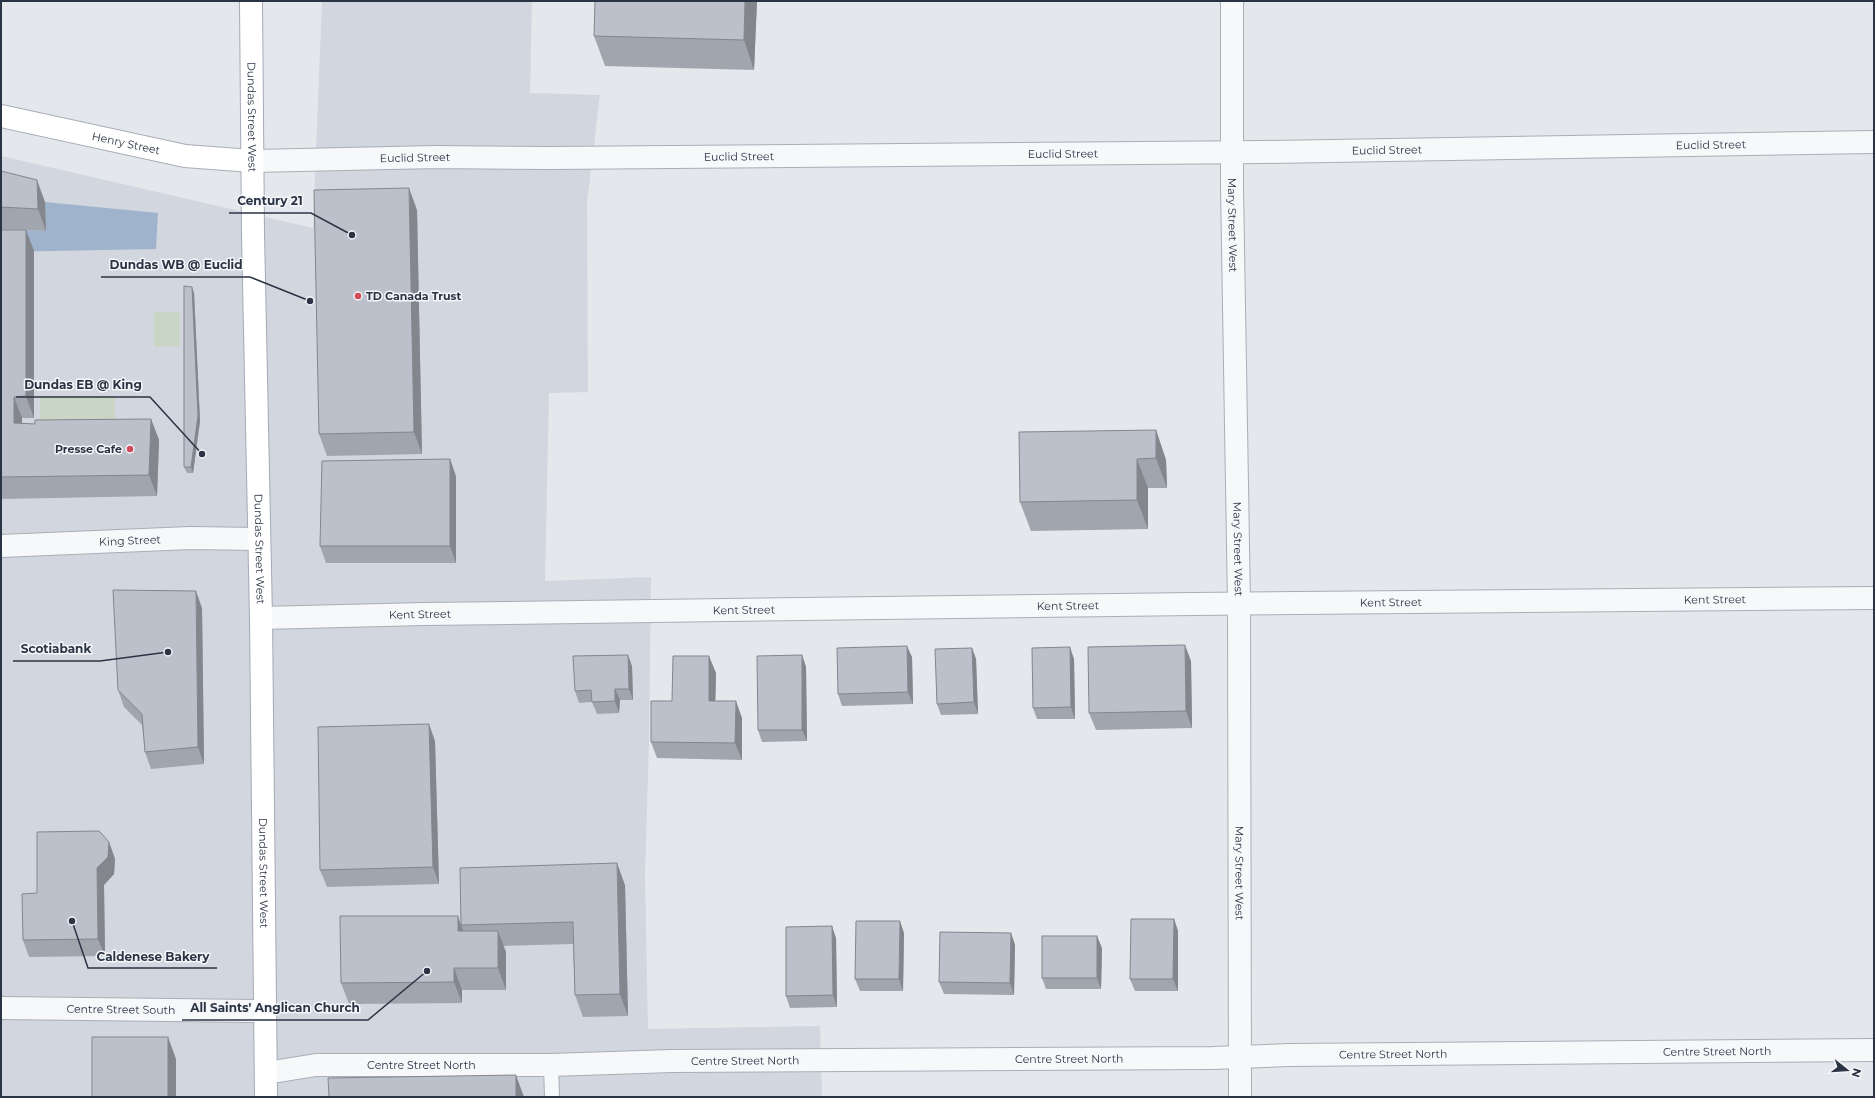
<svg xmlns="http://www.w3.org/2000/svg" width="1875" height="1098" font-family="Montserrat,sans-serif">
<style>
.built{fill:#d2d6de}
.green{fill:#c9d6c5}
.water{fill:#9fb4cc}
.lines{fill:none;stroke-linecap:round;stroke-linejoin:round}
.lane-casing{stroke:#a9aeb7;stroke-width:16}
.street-casing{stroke:#a9aeb7;stroke-width:24}
.secondary-casing{stroke:#a9aeb7;stroke-width:24}
.primary-casing{stroke:#a3abb8;stroke-width:24}
.lane{stroke:#f7f8fa;stroke-width:14}
.street{stroke:#f7f8fa;stroke-width:22}
.secondary{stroke:#fff;stroke-width:22}
.primary{stroke:#fff;stroke-width:22}
.wall{fill:#a1a5ae}
.shaded-wall{fill:#83868d}
.building{fill:#bbc0ca;stroke:#83868d}
.poi-dot{fill:#d1495b;stroke:#f4f6f9;stroke-width:1.5}
.labels{text-anchor:middle;stroke-width:3;stroke-linejoin:round;paint-order:stroke}
.street-label{font-size:11px;fill:#2b3445;stroke:#f4f6f9}
.poi-label{font-size:11px;font-weight:bold;fill:#2b3445;stroke:#f4f6f9;text-anchor:start}
.leader{fill:none;stroke:#2b3445;stroke-width:1.5}
.callout-dot{fill:#2b3445;stroke:#f4f6f9;stroke-width:1.5}
.callout-label{font-size:12px;text-anchor:middle;font-weight:bold;fill:#2b3445;stroke:#f4f6f9;stroke-width:3;stroke-linejoin:round;paint-order:stroke}
</style>
<rect width="100%" height="100%" fill="#e4e7ec"/>
<!-- built -->
<polygon class="built" points="322,1 532,1 530,93 600,95 587,202 588,392 549,393 545,581 651,577 649,740 645,876 648,1029 820,1026 822,1097 1,1097 1,156 313,228"/>
<!-- green -->
<g class="green">
<polygon points="154,312 180,312 180,346 154,347"/>
<rect x="40" y="396" width="75" height="27"/>
</g>
<!-- water -->
<polygon class="water" points="45,202 158,213 156,249 1,252 1,229 46,231"/>
<g class="lines">
<defs>
<polyline id="lane" points="551,1065 552,1097"/>
<g id="street">
<path id="s1" d="M1232,1V187L1239,604L1240,1097"/>
<path id="s2" d="M252,161L436,157L551,158L1264,152L1874,142"/>
<path id="s3" d="M1,546L190,538L259,539"/>
<path id="s4" d="M261,618L424,614L1194,604L1874,598"/>
<path id="s5" d="M1,1008L265,1011"/>
<path id="s6" d="M266,1073L316,1065H551L672,1061L1213,1058L1289,1055L1874,1050"/>
</g>
<g id="secondary">
<path id="s7" d="M1,116L185,156L252,161"/>
</g>
<g id="primary">
<path id="s8" d="M251,1L253,233L261,618L266,1097"/>
</g>
</defs>
<!-- lane casing -->
<use href="#lane" class="lane-casing"/>
<!-- street casing -->
<use href="#street" class="street-casing"/>
<!-- secondary casing -->
<use href="#secondary" class="secondary-casing"/>
<!-- primary casing -->
<use href="#primary" class="primary-casing"/>
<!-- lane -->
<use href="#lane" class="lane"/>
<!-- street -->
<use href="#street" class="street"/>
<!-- secondary -->
<use href="#secondary" class="secondary"/>
<!-- primary -->
<use href="#primary" class="primary"/>
</g>
<!-- wall -->
<g class="wall">
<polygon points="757,1 754,70 605,66 594,36"/>
<polygon points="1,171 45,202 46,231 26,230 34,251 34,418 22,418 22,423 35,424 151,419 159,440 157,496 1,499 1,230 24,230 1,229"/>
<polygon points="417,210 422,454 327,456 319,434"/>
<polygon points="194,293 200,421 193,473 187,473 184,467"/>
<polygon points="1156,430 1166,460 1167,488 1148,488 1148,529 1031,531 1020,502"/>
<polygon points="456,476 456,563 326,563 320,546"/>
<polygon points="202,608 204,764 151,769 145,752 142,725 124,707 118,690"/>
<polygon points="972,648 976,659 978,714 941,715 937,704"/>
<polygon points="802,655 806,667 807,741 762,742 758,730"/>
<polygon points="912,657 913,704 842,706 838,694"/>
<polygon points="1074,659 1075,719 1037,719 1033,708"/>
<polygon points="1191,661 1192,728 1096,730 1089,713"/>
<polygon points="632,666 633,700 620,700 619,713 597,714 592,702 579,703 575,691"/>
<polygon points="716,673 715,701 742,718 742,760 657,758 651,742 672,701"/>
<polygon points="435,741 439,884 327,887 320,870"/>
<polygon points="109,842 115,859 114,874 104,885 105,956 29,957 23,940 37,893"/>
<polygon points="625,885 628,1016 583,1017 575,995 573,944 503,946 506,952 506,990 462,990 462,1003 349,1004 341,983 461,924"/>
<polygon points="1174,919 1178,931 1178,991 1135,991 1130,979"/>
<polygon points="904,933 903,991 860,991 855,979"/>
<polygon points="1011,933 1015,945 1014,995 944,994 939,982"/>
<polygon points="836,938 837,1007 790,1008 786,996"/>
<polygon points="1102,948 1101,989 1046,989 1042,978"/>
</g>
<!-- shaded-wall -->
<g class="shaded-wall">
<polygon points="745,1 757,1 754,70 744,40"/>
<polygon points="37,180 45,202 46,231 38,209"/>
<polygon points="409,188 417,210 422,454 414,432"/>
<polygon points="26,230 34,251 34,418 26,396"/>
<polygon points="192,287 194,293 200,421 193,473 191,467"/>
<polygon points="14,397 22,418 22,445 14,423"/>
<polygon points="151,419 159,440 157,496 149,475"/>
<polygon points="1156,430 1166,460 1167,488 1156,458"/>
<polygon points="450,459 456,476 456,563 450,546"/>
<polygon points="1137,459 1148,488 1148,529 1137,500"/>
<polygon points="196,591 202,608 204,764 198,747"/>
<polygon points="1185,645 1191,661 1192,728 1186,711"/>
<polygon points="907,646 912,657 913,704 908,692"/>
<polygon points="1070,647 1074,659 1075,719 1071,707"/>
<polygon points="972,648 976,659 978,714 974,702"/>
<polygon points="628,655 632,666 633,700 629,689"/>
<polygon points="802,655 806,667 807,741 802,730"/>
<polygon points="709,656 716,673 715,718 709,701"/>
<polygon points="615,689 620,700 619,713 615,701"/>
<polygon points="736,701 742,718 742,760 735,743"/>
<polygon points="429,724 435,741 439,884 433,867"/>
<polygon points="109,842 115,859 114,874 104,885 105,956 98,939 97,868"/>
<polygon points="617,863 625,885 628,1016 620,994"/>
<polygon points="458,916 461,925 466,939 458,931"/>
<polygon points="1174,919 1178,931 1178,991 1173,979"/>
<polygon points="900,921 904,933 903,991 899,979"/>
<polygon points="832,926 836,938 837,1007 833,995"/>
<polygon points="498,931 506,952 506,990 498,968"/>
<polygon points="1011,933 1015,945 1014,995 1010,983"/>
<polygon points="1097,936 1102,948 1101,989 1097,978"/>
<polygon points="454,968 462,990 462,1003 454,982"/>
<polygon points="168,1037 176,1059 176,1097 168,1097"/>
<polygon points="516,1075 524,1097 516,1097"/>
</g>
<!-- building -->
<g class="building">
<polygon points="595,1 745,1 744,40 594,36"/>
<polygon points="1,171 37,180 38,209 1,207"/>
<polygon points="409,188 414,432 319,434 314,190"/>
<polygon points="1,230 26,230 26,396 14,397 14,423 35,424 35,420 151,419 149,475 1,477"/>
<polygon points="184,286 192,287 198,416 191,467 184,467"/>
<polygon points="1156,430 1156,458 1137,459 1137,500 1020,502 1019,432"/>
<polygon points="450,459 450,546 320,546 322,461"/>
<polygon points="113,590 196,591 198,747 145,752 142,714 118,690"/>
<polygon points="1185,645 1186,711 1089,713 1088,647"/>
<polygon points="907,646 908,692 838,694 837,648"/>
<polygon points="1070,647 1071,707 1033,708 1032,648"/>
<polygon points="972,648 974,702 937,704 935,649"/>
<polygon points="628,655 629,689 615,689 615,701 592,702 591,690 575,691 573,656"/>
<polygon points="802,655 802,730 758,730 757,656"/>
<polygon points="673,656 709,656 709,701 736,701 735,743 651,742 651,701 672,701"/>
<polygon points="429,724 433,867 320,870 318,727"/>
<polygon points="99,831 109,842 108,857 97,868 98,939 23,940 22,894 37,893 37,832"/>
<polygon points="617,863 620,994 575,995 573,922 461,925 460,868"/>
<polygon points="340,916 458,916 458,931 498,931 498,968 454,968 454,982 341,983"/>
<polygon points="1131,919 1174,919 1173,979 1130,979"/>
<polygon points="856,921 900,921 899,979 855,979"/>
<polygon points="832,926 833,995 786,996 786,927"/>
<polygon points="940,932 1011,933 1010,983 939,982"/>
<rect x="1042" y="936" width="55" height="42"/>
<rect x="92" y="1037" width="76" height="60"/>
<polygon points="516,1075 516,1097 329,1097 328,1078"/>
</g>
<!-- markers -->
<g class="poi-dot">
<circle cx="358" cy="296" r="4"/>
<circle cx="130" cy="449" r="4"/>
</g>
<g class="labels">
<!-- street labels -->
<g class="street-label">
<text dy="4" stroke="none"><textPath href="#s8" startOffset="116">Dundas Street West</textPath></text>
<text dy="4" stroke="none"><textPath href="#s7" startOffset="128">Henry Street</textPath></text>
<text dy="4" stroke="none"><textPath href="#s2" startOffset="1459">Euclid Street</textPath></text>
<text dy="4" stroke="none"><textPath href="#s2" startOffset="1135">Euclid Street</textPath></text>
<text dy="4" stroke="none"><textPath href="#s2" startOffset="811">Euclid Street</textPath></text>
<text dy="4" stroke="none"><textPath href="#s2" startOffset="487">Euclid Street</textPath></text>
<text dy="4" stroke="none"><textPath href="#s2" startOffset="163">Euclid Street</textPath></text>
<text dy="4" stroke="none"><textPath href="#s1" startOffset="224">Mary Street West</textPath></text>
<text dy="4" stroke="none"><textPath href="#s3" startOffset="129">King Street</textPath></text>
<text dy="4" stroke="none"><textPath href="#s8" startOffset="548">Dundas Street West</textPath></text>
<text dy="4" stroke="none"><textPath href="#s1" startOffset="548">Mary Street West</textPath></text>
<text dy="4" stroke="none"><textPath href="#s4" startOffset="1454">Kent Street</textPath></text>
<text dy="4" stroke="none"><textPath href="#s4" startOffset="1130">Kent Street</textPath></text>
<text dy="4" stroke="none"><textPath href="#s4" startOffset="807">Kent Street</textPath></text>
<text dy="4" stroke="none"><textPath href="#s4" startOffset="483">Kent Street</textPath></text>
<text dy="4" stroke="none"><textPath href="#s4" startOffset="159">Kent Street</textPath></text>
<text dy="4" stroke="none"><textPath href="#s8" startOffset="872">Dundas Street West</textPath></text>
<text dy="4" stroke="none"><textPath href="#s1" startOffset="872">Mary Street West</textPath></text>
<text dy="4" stroke="none"><textPath href="#s5" startOffset="120">Centre Street South</textPath></text>
<text dy="4" stroke="none"><textPath href="#s6" startOffset="1452">Centre Street North</textPath></text>
<text dy="4" stroke="none"><textPath href="#s6" startOffset="1128">Centre Street North</textPath></text>
<text dy="4" stroke="none"><textPath href="#s6" startOffset="804">Centre Street North</textPath></text>
<text dy="4" stroke="none"><textPath href="#s6" startOffset="480">Centre Street North</textPath></text>
<text dy="4" stroke="none"><textPath href="#s6" startOffset="156">Centre Street North</textPath></text>
</g>
<!-- poi labels -->
<g class="poi-label">
<text x="366" y="300">TD Canada Trust</text>
<text x="122" y="453" text-anchor="end">Presse Cafe</text>
</g>
</g>
<!-- callouts -->
<path class="leader" d="M352 235L311 213H229M310 301L250 277H101M202 454L150 397H16M168 652L100 661H13M72 921L88 968H217M427 971L368 1020H182"/>
<g class="callout-dot">
<circle cx="352" cy="235" r="4"/>
<circle cx="310" cy="301" r="4"/>
<circle cx="202" cy="454" r="4"/>
<circle cx="168" cy="652" r="4"/>
<circle cx="72" cy="921" r="4"/>
<circle cx="427" cy="971" r="4"/>
</g>
<g class="callout-label">
<text x="270" y="205">Century 21</text>
<text x="176" y="269">Dundas WB @ Euclid</text>
<text x="83" y="389">Dundas EB @ King</text>
<text x="56" y="653">Scotiabank</text>
<text x="153" y="961">Caldenese Bakery</text>
<text x="275" y="1012">All Saints' Anglican Church</text>
</g>
<!-- border -->
<rect width="1875" height="1098" fill="none" stroke="#2b3445" stroke-width="4"/>
<!-- north arrow -->
<g transform="translate(1847 1070) rotate(107)" stroke="#f4f6f9" stroke-width="3" paint-order="stroke">
<path d="M0-3L7 15L0 10L-7 15Z" fill="#2b3445"/>
<text y="-6" font-size="11" font-weight="bold" text-anchor="middle" fill="#2b3445">N</text>
</g>
</svg>
